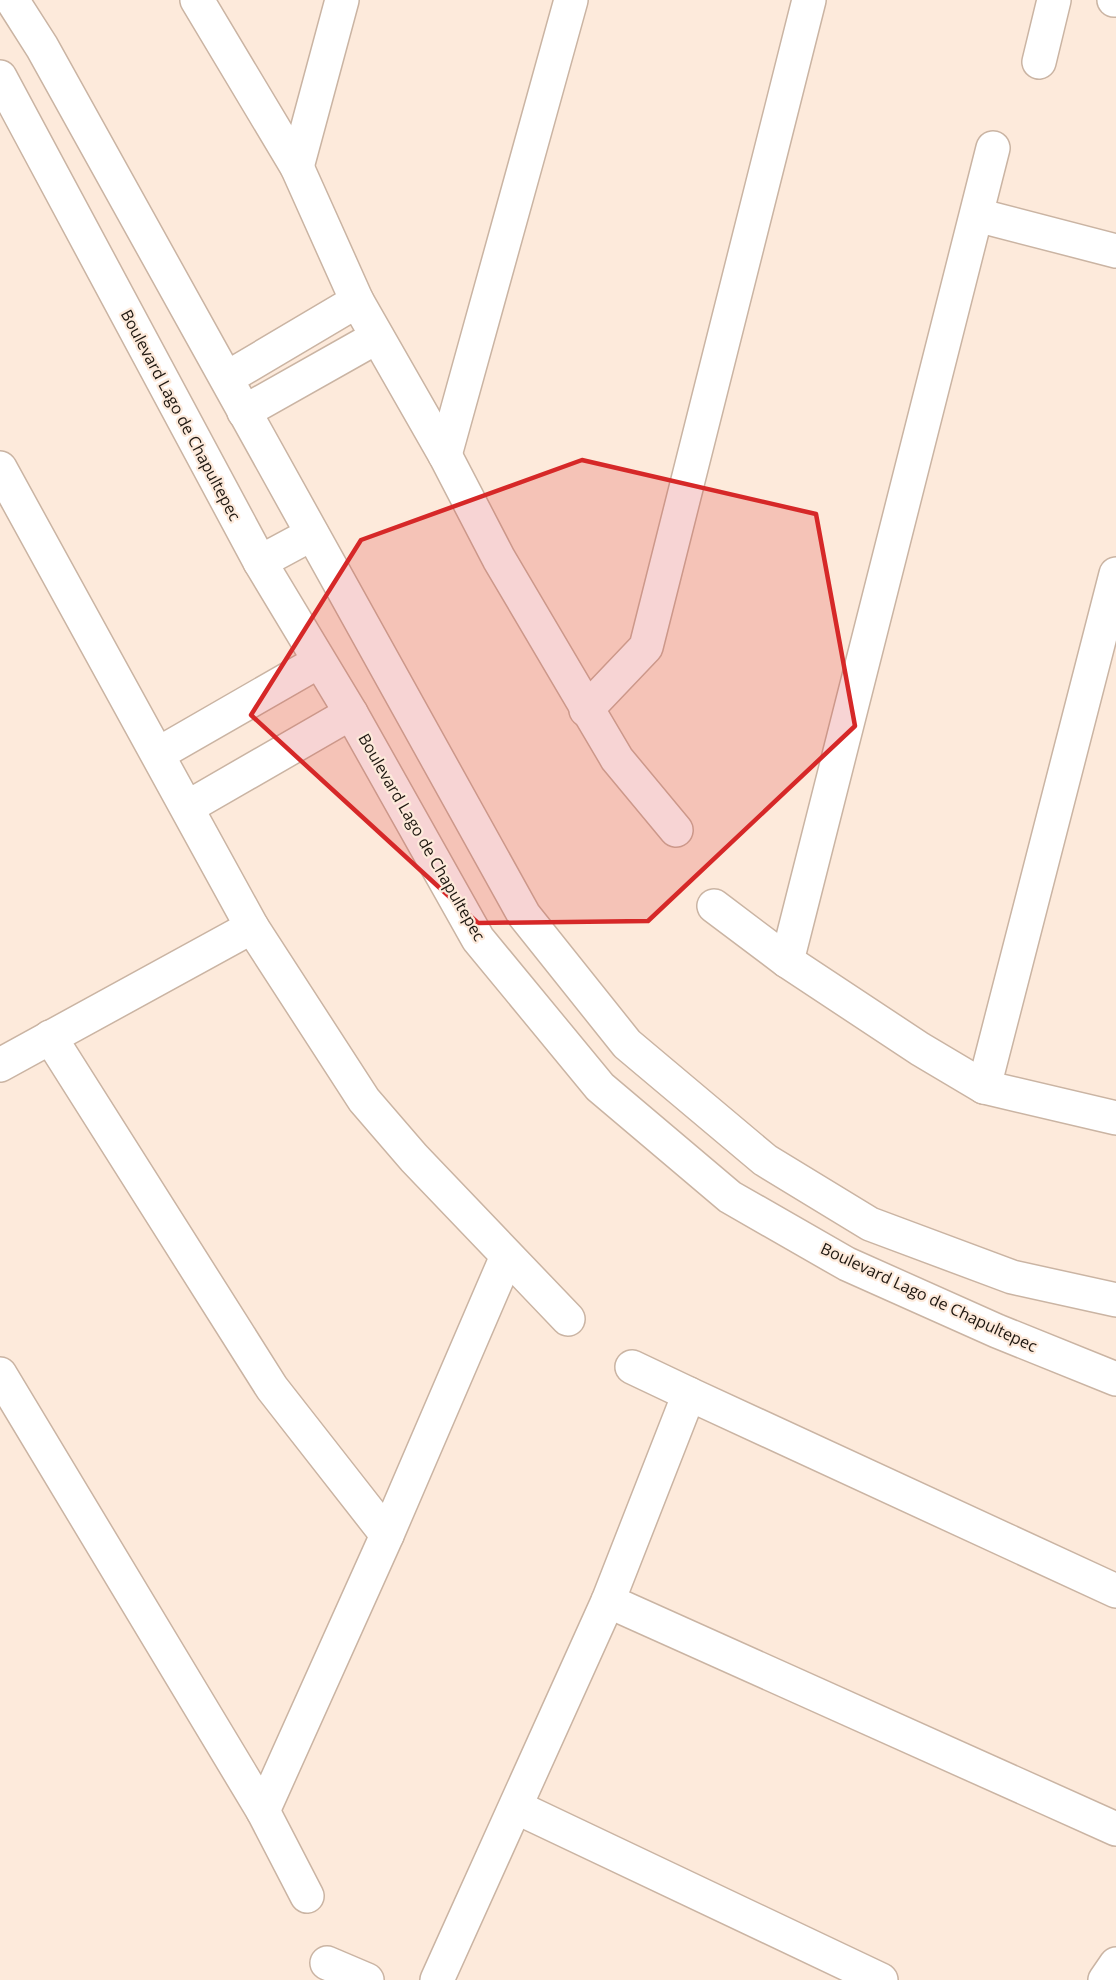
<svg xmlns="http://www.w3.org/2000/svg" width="1116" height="1980" font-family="'Open Sans',sans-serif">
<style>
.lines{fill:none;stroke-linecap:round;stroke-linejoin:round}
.minor-casing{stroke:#cab4a3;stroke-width:36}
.minor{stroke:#fff;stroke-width:33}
.marked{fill:#d62828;fill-opacity:0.2;stroke:#d62828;stroke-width:4.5;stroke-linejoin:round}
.labels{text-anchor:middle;stroke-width:4.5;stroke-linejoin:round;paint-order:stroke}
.street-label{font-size:16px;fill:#1e1710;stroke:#fdeadb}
</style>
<rect width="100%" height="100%" fill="#fdeadb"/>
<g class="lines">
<defs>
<g id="minor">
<polyline points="12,0 42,47 524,915 627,1044 765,1160 870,1224 1012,1277 1116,1300"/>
<polyline points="197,0 297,167 357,301 445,455 499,559 617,759 676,830"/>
<polyline points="1114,0 1116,0"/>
<polyline points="1039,62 1054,0"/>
<polyline points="0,77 260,562 351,713 478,939 600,1087 730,1197 847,1264 997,1331 1116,1379"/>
<polyline points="297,167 342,0"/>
<polyline points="977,215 1116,251"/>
<polyline points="227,378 357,301"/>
<polyline points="244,412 377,337"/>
<polyline points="445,455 571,0"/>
<polyline points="0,468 252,927 364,1100 414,1158 568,1319"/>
<polyline points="260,562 312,534"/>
<polyline points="586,710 646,647 809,0"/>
<polyline points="158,754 318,662"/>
<polyline points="188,807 351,713"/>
<polyline points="714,906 787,961 920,1049 984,1087 1116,1118"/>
<polyline points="787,961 993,148"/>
<polyline points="50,1037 272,1388 387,1535"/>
<polyline points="0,1065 252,927"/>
<polyline points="984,1087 1116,574"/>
<polyline points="632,1367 689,1394"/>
<polyline points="0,1374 263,1811 307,1896"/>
<polyline points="608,1601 1116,1829"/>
<polyline points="516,1807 881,1980"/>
<polyline points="263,1811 387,1535 507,1256"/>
<polyline points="327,1963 367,1980"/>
<polyline points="437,1980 608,1601 689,1394 1116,1591"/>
<polyline points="1105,1980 1116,1964"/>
</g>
</defs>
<!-- minor casing -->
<use href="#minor" class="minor-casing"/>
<!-- minor -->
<use href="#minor" class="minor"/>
</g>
<!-- marked area -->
<path class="marked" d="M582,460L816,514L855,726L648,921L478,923L251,715L361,540Z"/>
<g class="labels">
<!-- street labels -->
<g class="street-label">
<text transform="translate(181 415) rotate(62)" y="6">Boulevard Lago de Chapultepec</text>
<text transform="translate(422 837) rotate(60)" y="6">Boulevard Lago de Chapultepec</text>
<text transform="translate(929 1297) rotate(25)" y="6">Boulevard Lago de Chapultepec</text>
</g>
</g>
</svg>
